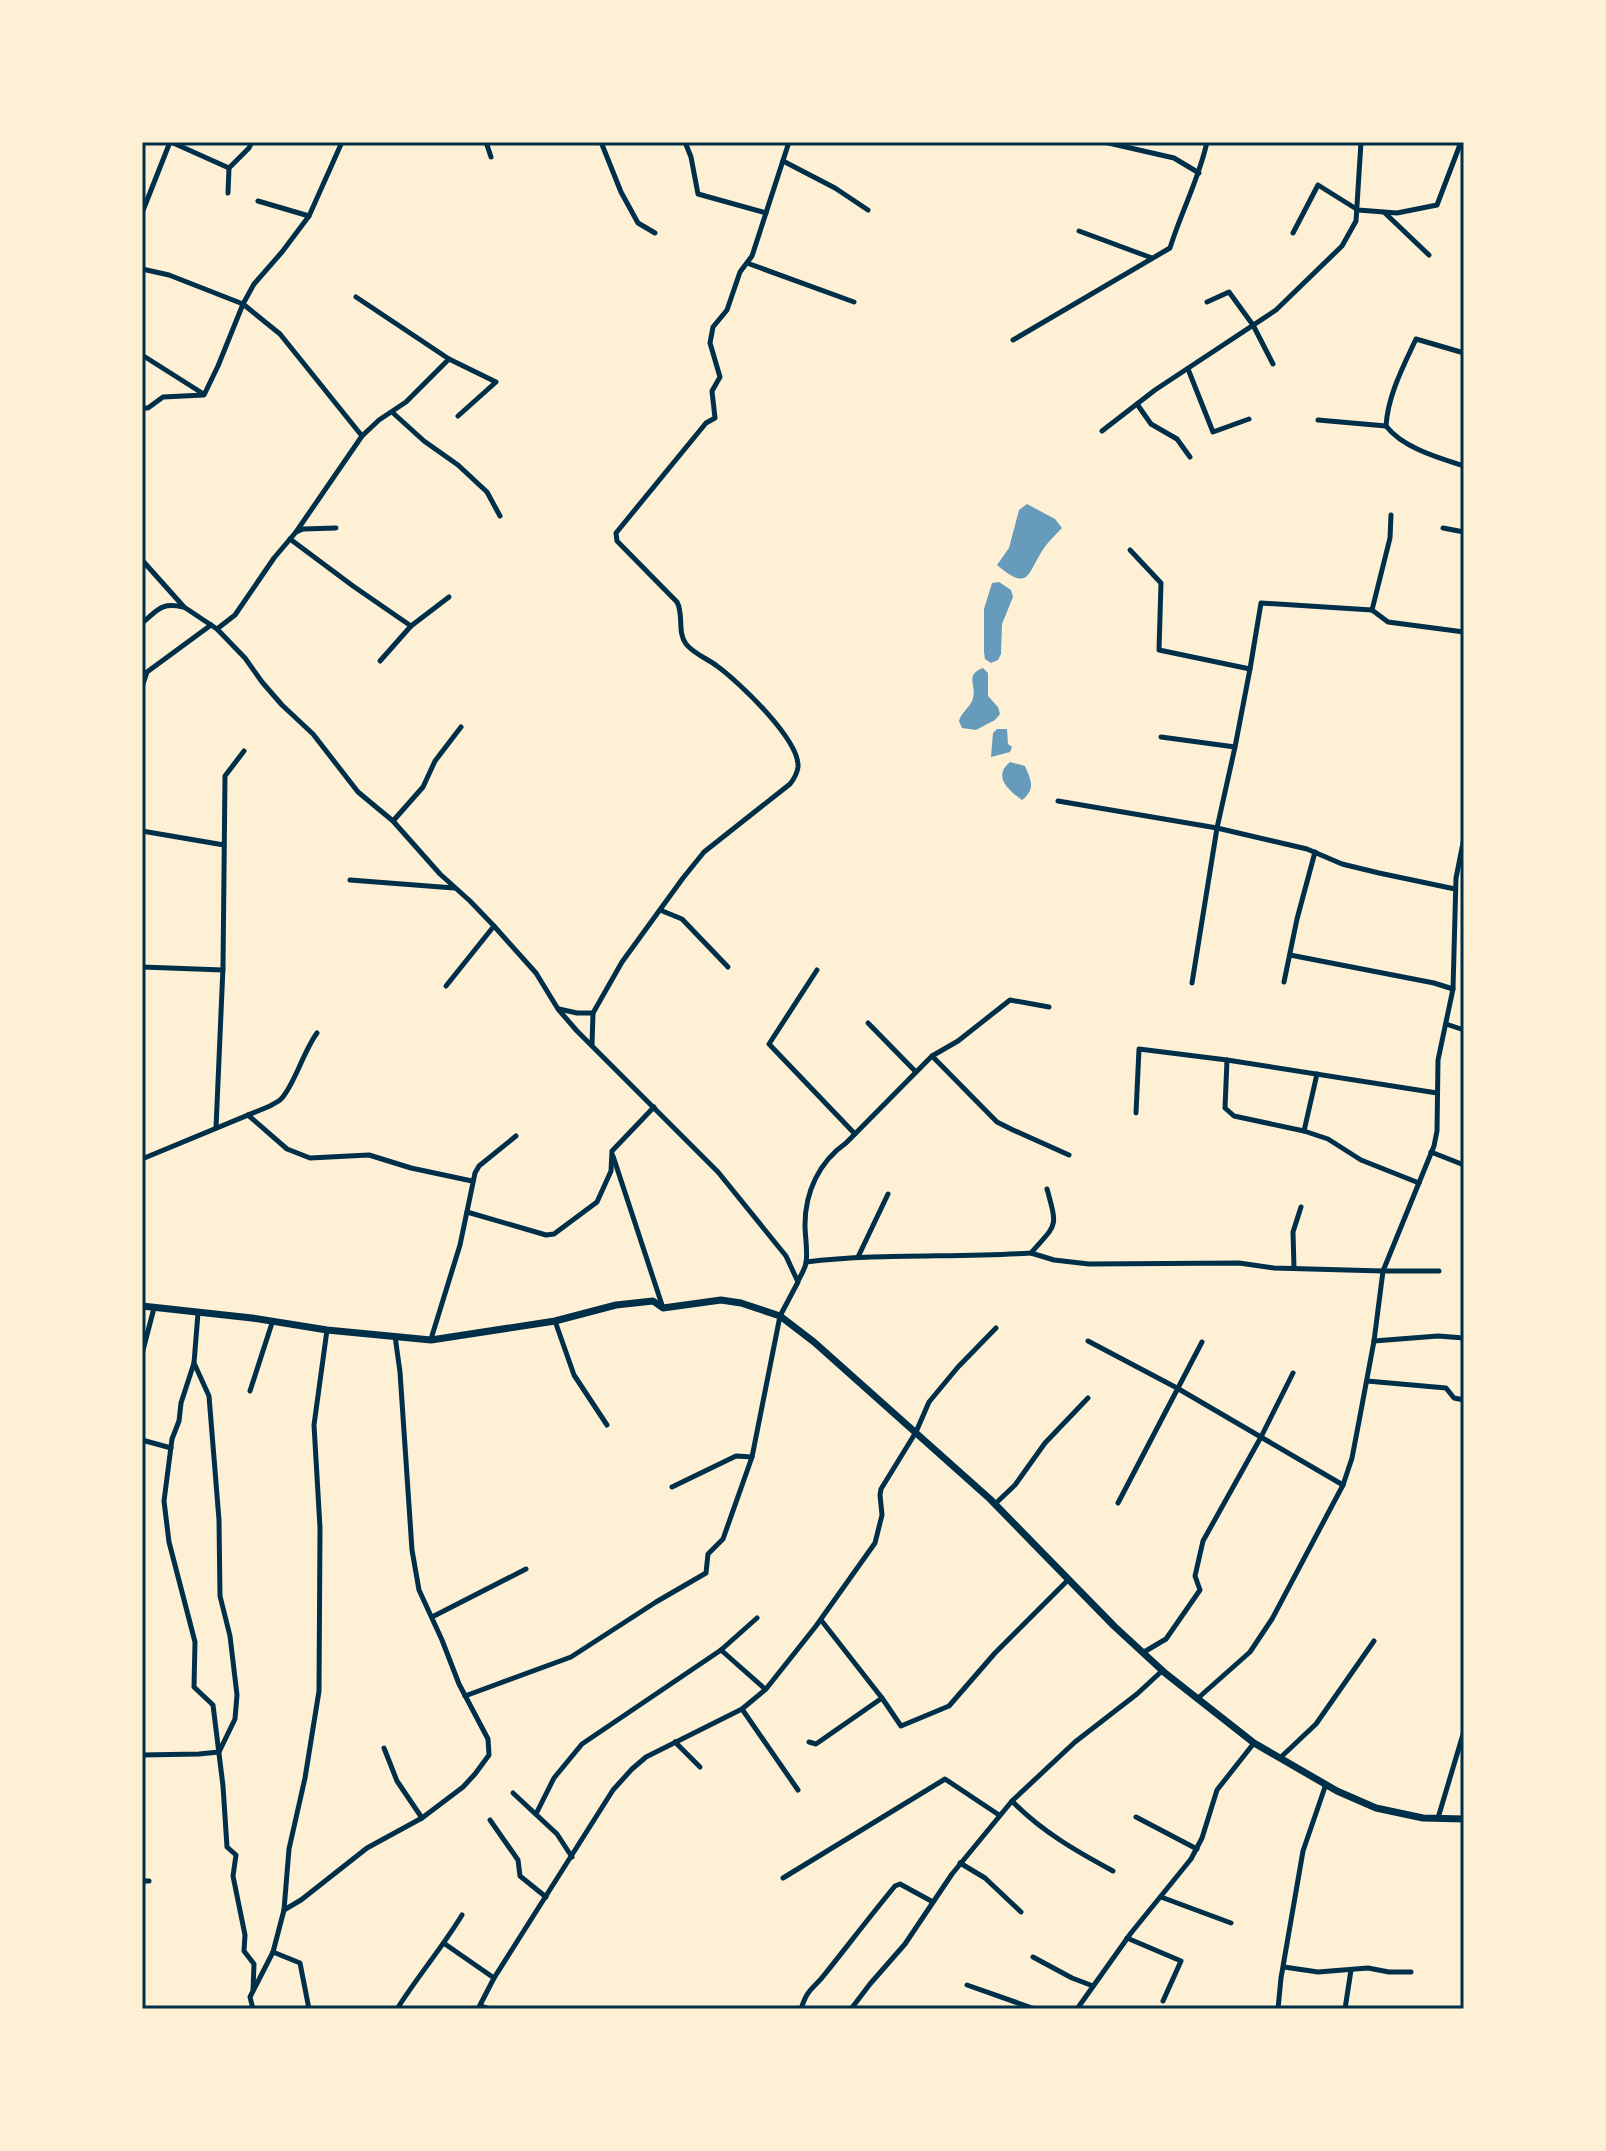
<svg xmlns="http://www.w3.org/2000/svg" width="1606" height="2151" font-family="'Space Grotesk',sans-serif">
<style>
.water{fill:#669bbc}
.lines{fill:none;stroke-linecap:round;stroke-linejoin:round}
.minor{stroke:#003049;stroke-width:5}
.tertiary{stroke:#003049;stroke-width:7}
.neatline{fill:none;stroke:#003049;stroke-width:3}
</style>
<rect width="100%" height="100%" fill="#fdf0d5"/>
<!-- water -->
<g class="water">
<path d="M1027,504L1055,519L1062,528C1056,534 1049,541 1044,548C1027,573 1030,593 997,565L1009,548L1019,510Z"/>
<polygon points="999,582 1011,590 1013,597 1002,624 1001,654 998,660 991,663 985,659 984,652 984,609 992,583"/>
<path d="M983,668L988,673V696L998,707L1000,714L995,720L976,730L962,728L959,721C961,712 971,707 973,698C977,685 964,675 983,668Z"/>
<polygon points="997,729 1007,729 1008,744 1012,747 1010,752 991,757 993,733"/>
<path d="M1010,762L1025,766C1031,780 1036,789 1022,800C1009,790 992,777 1010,762Z"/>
</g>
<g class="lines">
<!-- minor -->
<g class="minor">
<polyline points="171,142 229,168"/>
<polyline points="486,142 491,157"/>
<polyline points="601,142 621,192 638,223 655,233"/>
<polyline points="685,142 691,157 698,194 766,213"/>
<polyline points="1104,142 1174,158 1199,173"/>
<polyline points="783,161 835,188 868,210"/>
<polyline points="228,193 229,168 249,148 252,142"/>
<polyline points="258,201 309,216"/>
<polyline points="142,213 170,142"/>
<polyline points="1385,213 1429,255"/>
<polyline points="1079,231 1152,258"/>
<polyline points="1293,233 1318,185 1358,210 1397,213 1437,205 1461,142"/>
<polyline points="747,263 854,302"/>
<polyline points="142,269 169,275 243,304 280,334 362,436"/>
<polyline points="356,297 449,359"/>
<polyline points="1207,302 1229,292 1253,325 1273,364"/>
<path d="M1013,340L1170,248C1181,212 1199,179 1207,142"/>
<path d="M1464,353L1416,339C1403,367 1388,395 1386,426C1403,448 1439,458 1464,466"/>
<polyline points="142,355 202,393"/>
<polyline points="1188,369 1213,432 1249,419"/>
<polyline points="1137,404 1151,424 1177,439 1190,457"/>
<polyline points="142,408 148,408 163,397 204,395 218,366 243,304 254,284 282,252 309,216 342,142"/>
<polyline points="392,412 424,441 458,465 487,492 500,516"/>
<polyline points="1318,420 1386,426"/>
<polyline points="1102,431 1155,390 1276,310 1342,246 1356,221 1361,142"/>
<polyline points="1443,528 1464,532"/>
<polyline points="296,532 362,436 379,420 406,402 449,359 496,382 458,416"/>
<polyline points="290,539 353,586 411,626"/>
<polyline points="1130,550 1161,583 1159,650 1250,669 1235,747"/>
<polyline points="142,560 184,607 217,629 245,658 262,682 282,705 313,734 358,792 393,821 440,874 470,901 494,926 536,973 558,1009 577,1031 718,1172 786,1256 798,1282 780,1316 752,1457 723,1539 708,1554 706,1573 656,1602 571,1657 465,1696"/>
<polyline points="1372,610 1390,538 1391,515"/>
<path d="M142,623C158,610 161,602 183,607"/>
<polyline points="217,629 235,615 274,558 296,532 303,529 336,528"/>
<polyline points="380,661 411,626 449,597"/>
<polyline points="1250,669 1261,603 1372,610 1388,622 1464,632"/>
<polyline points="142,687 147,672 211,625"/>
<polyline points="1161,737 1235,747 1217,828 1192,983"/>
<polyline points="1058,801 1217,828 1307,849 1342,864 1379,873 1455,889"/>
<polyline points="393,821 423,787 435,761 461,727"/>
<polyline points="142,831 224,845"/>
<polyline points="350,880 454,888"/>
<polyline points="660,910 682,919 728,967"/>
<polyline points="1290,955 1434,983 1453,989"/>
<polyline points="142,967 223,970"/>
<polyline points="817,970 769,1044 855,1134"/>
<polyline points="1284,982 1297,919 1315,852"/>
<polyline points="446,986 494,926"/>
<polyline points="559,1009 577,1013 593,1013"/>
<polyline points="868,1023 916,1072"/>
<polyline points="1446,1024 1464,1030"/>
<path d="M592,1045L593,1013L622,962L683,878L704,852L790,784C794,779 797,774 798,767C800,740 739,682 717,666C708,659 694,654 686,644C677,632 684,615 677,602L617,541L616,533L706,423L715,418L712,391L720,377L710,343L713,327L727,310L740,272L752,256L789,142"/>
<polyline points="932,1056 997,1122 1013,1130 1069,1155"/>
<polyline points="1227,1060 1225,1108 1234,1116 1304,1131 1328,1139 1361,1160 1419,1183"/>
<polyline points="1136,1113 1139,1049 1227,1060 1437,1093"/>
<polyline points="248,1115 287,1149 310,1158 369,1155 411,1168 472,1181"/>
<polyline points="216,1128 223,967 225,776 244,751"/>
<polyline points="1304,1131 1317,1074"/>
<polyline points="1431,1152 1464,1165"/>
<polyline points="613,1156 663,1308"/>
<path d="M142,1159L270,1106C273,1104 278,1102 281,1099C294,1086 303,1052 317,1033"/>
<polyline points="467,1212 546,1235 554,1234 597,1202 611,1171 612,1151 654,1107"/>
<polyline points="1031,1253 1054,1260 1089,1264 1239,1263 1274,1268 1383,1271 1434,1146 1437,1131 1438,1060 1453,989 1456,878 1464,838"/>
<polyline points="858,1257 888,1194"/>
<path d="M806,1262C881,1253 956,1258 1031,1253C1057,1223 1058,1229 1047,1189"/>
<polyline points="1294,1268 1293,1232 1301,1207"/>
<path d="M798,1281C801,1275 805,1269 806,1263C808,1251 805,1237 805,1225C805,1192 819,1162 846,1143L932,1056L958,1041L1010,1000L1049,1007"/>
<polyline points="198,1313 194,1363 181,1403 179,1421 172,1439 164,1501 169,1542 195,1642 194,1687 213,1705 223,1786 227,1847 236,1855 233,1876 245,1935 244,1951 254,1964 253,1990"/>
<polyline points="555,1321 574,1375 607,1425"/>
<polyline points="431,1339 460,1245 475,1173 479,1166 516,1136"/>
<polyline points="1088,1341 1177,1388 1343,1485"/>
<polyline points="1374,1341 1438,1336 1464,1338"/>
<polyline points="142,1354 154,1308"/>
<polyline points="1367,1381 1446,1388 1454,1398 1464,1400"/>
<polyline points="250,1391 272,1323"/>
<polyline points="142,1440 171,1448"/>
<polyline points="672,1487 736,1456 752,1457"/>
<polyline points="1118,1503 1202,1342"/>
<polyline points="995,1504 1015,1485 1045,1443 1088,1398"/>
<polyline points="432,1617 526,1569"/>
<polyline points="821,1620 882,1698"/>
<polyline points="721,1650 765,1689"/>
<polyline points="1144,1652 1166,1639 1200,1590 1195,1576 1203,1541 1261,1437 1293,1373"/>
<polyline points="1197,1699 1250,1652 1272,1619 1343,1485 1352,1458 1360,1416 1374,1341 1383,1271 1439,1271"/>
<polyline points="742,1709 798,1790"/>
<polyline points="675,1742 700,1767"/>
<polyline points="809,1742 816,1744 882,1698 901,1726 949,1706 995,1653 1068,1580"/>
<polyline points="384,1748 397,1781 422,1818"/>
<polyline points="142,1755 199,1754 219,1752 235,1719 237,1695 230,1636 220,1596 219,1520 209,1396 194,1363"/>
<polyline points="1280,1758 1316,1724 1374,1641"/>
<polyline points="513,1793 557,1834 572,1857"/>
<path d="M1012,1801C1041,1831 1076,1851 1113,1871"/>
<polyline points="536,1814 554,1778 582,1744 721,1650 757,1618"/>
<polyline points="1136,1817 1197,1849"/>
<polyline points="1438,1818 1464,1731"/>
<polyline points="490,1820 518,1860 520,1876 546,1897"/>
<polyline points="960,1863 985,1878 1021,1912"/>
<polyline points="783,1878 945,1779 999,1815"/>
<polyline points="142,1881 149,1881"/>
<polyline points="1161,1897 1231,1923"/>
<polyline points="284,1910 301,1900 367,1848 422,1818 463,1787 475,1774 489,1755 488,1739 459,1684 442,1640 419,1590 412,1550 400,1372 395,1336"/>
<polyline points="1127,1938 1181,1961 1163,2001"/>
<polyline points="445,1944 494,1978"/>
<polyline points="273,1952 300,1963 309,2009"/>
<polyline points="1033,1957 1072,1978 1093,1986"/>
<polyline points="1284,1967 1318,1972 1368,1968 1389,1972 1411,1972"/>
<polyline points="967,1985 1035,2009"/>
<polyline points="480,2006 490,2009"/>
<polyline points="253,2009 250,1997 273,1952 284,1910 289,1849 305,1778 319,1691 320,1528 314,1425 327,1330"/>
<path d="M397,2009C417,1977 442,1948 462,1915"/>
<polyline points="478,2009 494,1978 613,1790 632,1769 646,1757 742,1709 766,1689 816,1626 875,1543 882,1515 880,1495 881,1489 916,1432 929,1402 958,1367 996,1328"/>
<path d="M801,2009C808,1987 813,1990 825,1974C849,1944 871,1915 895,1886L900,1884L933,1902"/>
<polyline points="851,2009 870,1984 905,1944 952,1874 1012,1801 1075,1742 1137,1694 1163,1670"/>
<polyline points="1077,2009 1131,1933 1191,1859 1202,1838 1217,1790 1254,1743"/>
<polyline points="1278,2009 1281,1978 1303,1851 1326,1784"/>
<polyline points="1345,2009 1351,1970"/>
</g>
<!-- tertiary -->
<polyline class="tertiary" points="142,1306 252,1318 327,1330 431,1340 555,1321 616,1305 653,1301 663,1308 721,1300 741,1303 780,1316 814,1342 990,1499 1114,1626 1165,1673 1254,1743 1337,1791 1376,1808 1423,1818 1464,1819"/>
</g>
<!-- border -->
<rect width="1606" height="2151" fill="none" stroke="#fdf0d5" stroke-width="288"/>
<rect x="144" y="144" width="1318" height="1863" class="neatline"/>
</svg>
